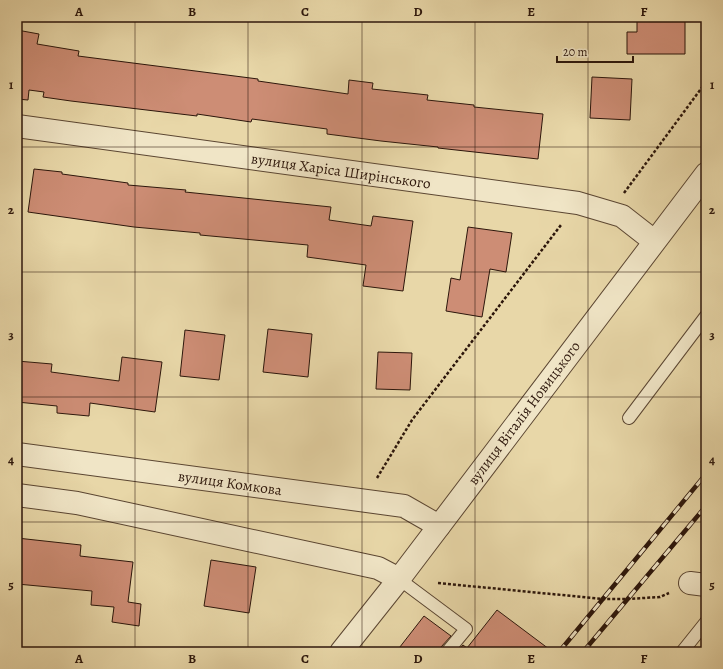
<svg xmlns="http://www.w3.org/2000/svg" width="723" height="669" font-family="Alegreya,serif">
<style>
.building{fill:#cd8d75;stroke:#2c160b}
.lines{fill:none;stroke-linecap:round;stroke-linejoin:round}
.lane-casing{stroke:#5b4632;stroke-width:14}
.street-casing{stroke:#5b4632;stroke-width:24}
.path{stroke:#2c160b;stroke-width:2.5;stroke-dasharray:3 2;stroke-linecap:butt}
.lane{stroke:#f0e5c6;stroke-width:12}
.street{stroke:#f0e5c6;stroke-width:22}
.rail-casing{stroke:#2c160b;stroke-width:4.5}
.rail{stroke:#f0e5c6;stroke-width:3;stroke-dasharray:9;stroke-linecap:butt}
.grid{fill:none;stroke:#2c160b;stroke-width:1;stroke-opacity:0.55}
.labels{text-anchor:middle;stroke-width:3.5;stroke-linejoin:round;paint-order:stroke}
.street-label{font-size:15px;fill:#2c160b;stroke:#f0e5c6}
.neatline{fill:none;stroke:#2c160b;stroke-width:1.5}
.grid-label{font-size:13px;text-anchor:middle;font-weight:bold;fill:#2c160b}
</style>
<rect width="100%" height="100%" fill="#e8d7a8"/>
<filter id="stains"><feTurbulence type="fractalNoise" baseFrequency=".005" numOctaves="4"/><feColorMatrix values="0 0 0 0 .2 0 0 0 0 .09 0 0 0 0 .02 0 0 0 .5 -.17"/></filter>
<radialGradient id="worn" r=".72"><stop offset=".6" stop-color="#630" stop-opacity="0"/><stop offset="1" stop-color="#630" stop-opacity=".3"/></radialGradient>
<!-- building -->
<g class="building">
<polygon points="637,17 685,17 685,54 627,54 627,32 637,32"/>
<polygon points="17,30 39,34 37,44 79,51 78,56 258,79 258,81 348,94 349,80 373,83 372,89 428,95 427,100 474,105 474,107 543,114 538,159 438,148 438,147 381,141 327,134 327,129 252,119 251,122 197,114 197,116 71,101 43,97 44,92 29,90 28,100 17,99"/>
<polygon points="592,77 632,79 630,120 590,118"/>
<polygon points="34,169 62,172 62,174 128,183 128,185 186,190 185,192 331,207 329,220 371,226 373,216 413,221 403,291 363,286 366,265 307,257 308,245 200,235 200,233 134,227 28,212"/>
<polygon points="468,227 512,233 506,272 490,269 482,317 446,311 451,278 460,280"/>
<polygon points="268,329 312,334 308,377 263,372"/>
<polygon points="185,330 225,335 219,380 180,376"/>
<polygon points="378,352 412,353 410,390 376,389"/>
<polygon points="122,357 162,362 155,412 90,403 89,416 57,413 57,406 17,402 17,361 52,364 51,372 119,381"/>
<polygon points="17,538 81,545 80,556 133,562 128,602 141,604 139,626 112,622 114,607 91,605 92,591 17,584"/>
<polygon points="211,560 256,567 249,613 204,606"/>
<polygon points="497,610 553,652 457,652 463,645 467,648"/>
<polygon points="424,616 451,636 441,647 440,652 396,652"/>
</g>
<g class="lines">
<defs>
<g id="lane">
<polyline points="629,418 706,316"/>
<polyline points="399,579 466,629 447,652"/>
<polyline points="682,652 706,622"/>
</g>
<g id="street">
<polyline points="17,126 578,203 622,216 654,241"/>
<polyline points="17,454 404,506 439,526"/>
<polyline points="17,495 77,503 378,568 399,579"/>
<polyline points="690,583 706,585"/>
<polyline points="341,652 399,579 706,174"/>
</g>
</defs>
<!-- lane casing -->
<use href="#lane" class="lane-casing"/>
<!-- street casing -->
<use href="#street" class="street-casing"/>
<!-- path -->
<g class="path">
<polyline points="624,193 706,82"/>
<polyline points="377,478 412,420 561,225"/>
<polyline points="438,583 603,599 627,599 660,597 669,593"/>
</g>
<!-- lane -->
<use href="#lane" class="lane"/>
<!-- street -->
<use href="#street" class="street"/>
<defs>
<g id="rail">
<polyline points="559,652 706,474"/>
<polyline points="583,652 706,506"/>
</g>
</defs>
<!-- rail casing -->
<use href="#rail" class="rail-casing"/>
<!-- rail -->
<use href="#rail" class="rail"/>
</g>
<!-- grid -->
<path class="grid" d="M135,17V652M248,17V652M362,17V652M475,17V652M588,17V652M17,147H706M17,272H706M17,397H706M17,522H706"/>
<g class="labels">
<!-- street labels -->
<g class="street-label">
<text transform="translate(341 171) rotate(8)" y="5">вулиця Харіса Ширінського</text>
<text transform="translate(524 413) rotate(-53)" y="5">вулиця Віталія Новицького</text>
<text transform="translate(230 483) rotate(8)" y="5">вулиця Комкова</text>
</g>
</g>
<!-- margin -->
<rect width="723" height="669" fill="none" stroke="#e8d7a8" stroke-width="44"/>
<!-- scale -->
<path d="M557 56v6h76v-6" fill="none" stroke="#2c160b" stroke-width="2"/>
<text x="563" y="56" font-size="12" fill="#2c160b" stroke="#f0e5c6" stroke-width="3" paint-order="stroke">20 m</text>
<rect x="22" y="22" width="679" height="625" class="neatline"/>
<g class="grid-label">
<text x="79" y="16">A</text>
<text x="192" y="16">B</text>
<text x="305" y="16">C</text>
<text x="418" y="16">D</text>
<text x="531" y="16">E</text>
<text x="644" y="16">F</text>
<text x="11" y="89">1</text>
<text x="712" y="89">1</text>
<text x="11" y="214">2</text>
<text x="712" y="214">2</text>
<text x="11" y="339">3</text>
<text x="712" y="339">3</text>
<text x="11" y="464">4</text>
<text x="712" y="464">4</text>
<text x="11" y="589">5</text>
<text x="712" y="589">5</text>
<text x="79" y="663">A</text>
<text x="192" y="663">B</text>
<text x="305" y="663">C</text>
<text x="418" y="663">D</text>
<text x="531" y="663">E</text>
<text x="644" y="663">F</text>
</g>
<rect width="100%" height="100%" filter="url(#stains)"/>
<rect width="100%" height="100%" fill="url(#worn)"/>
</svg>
